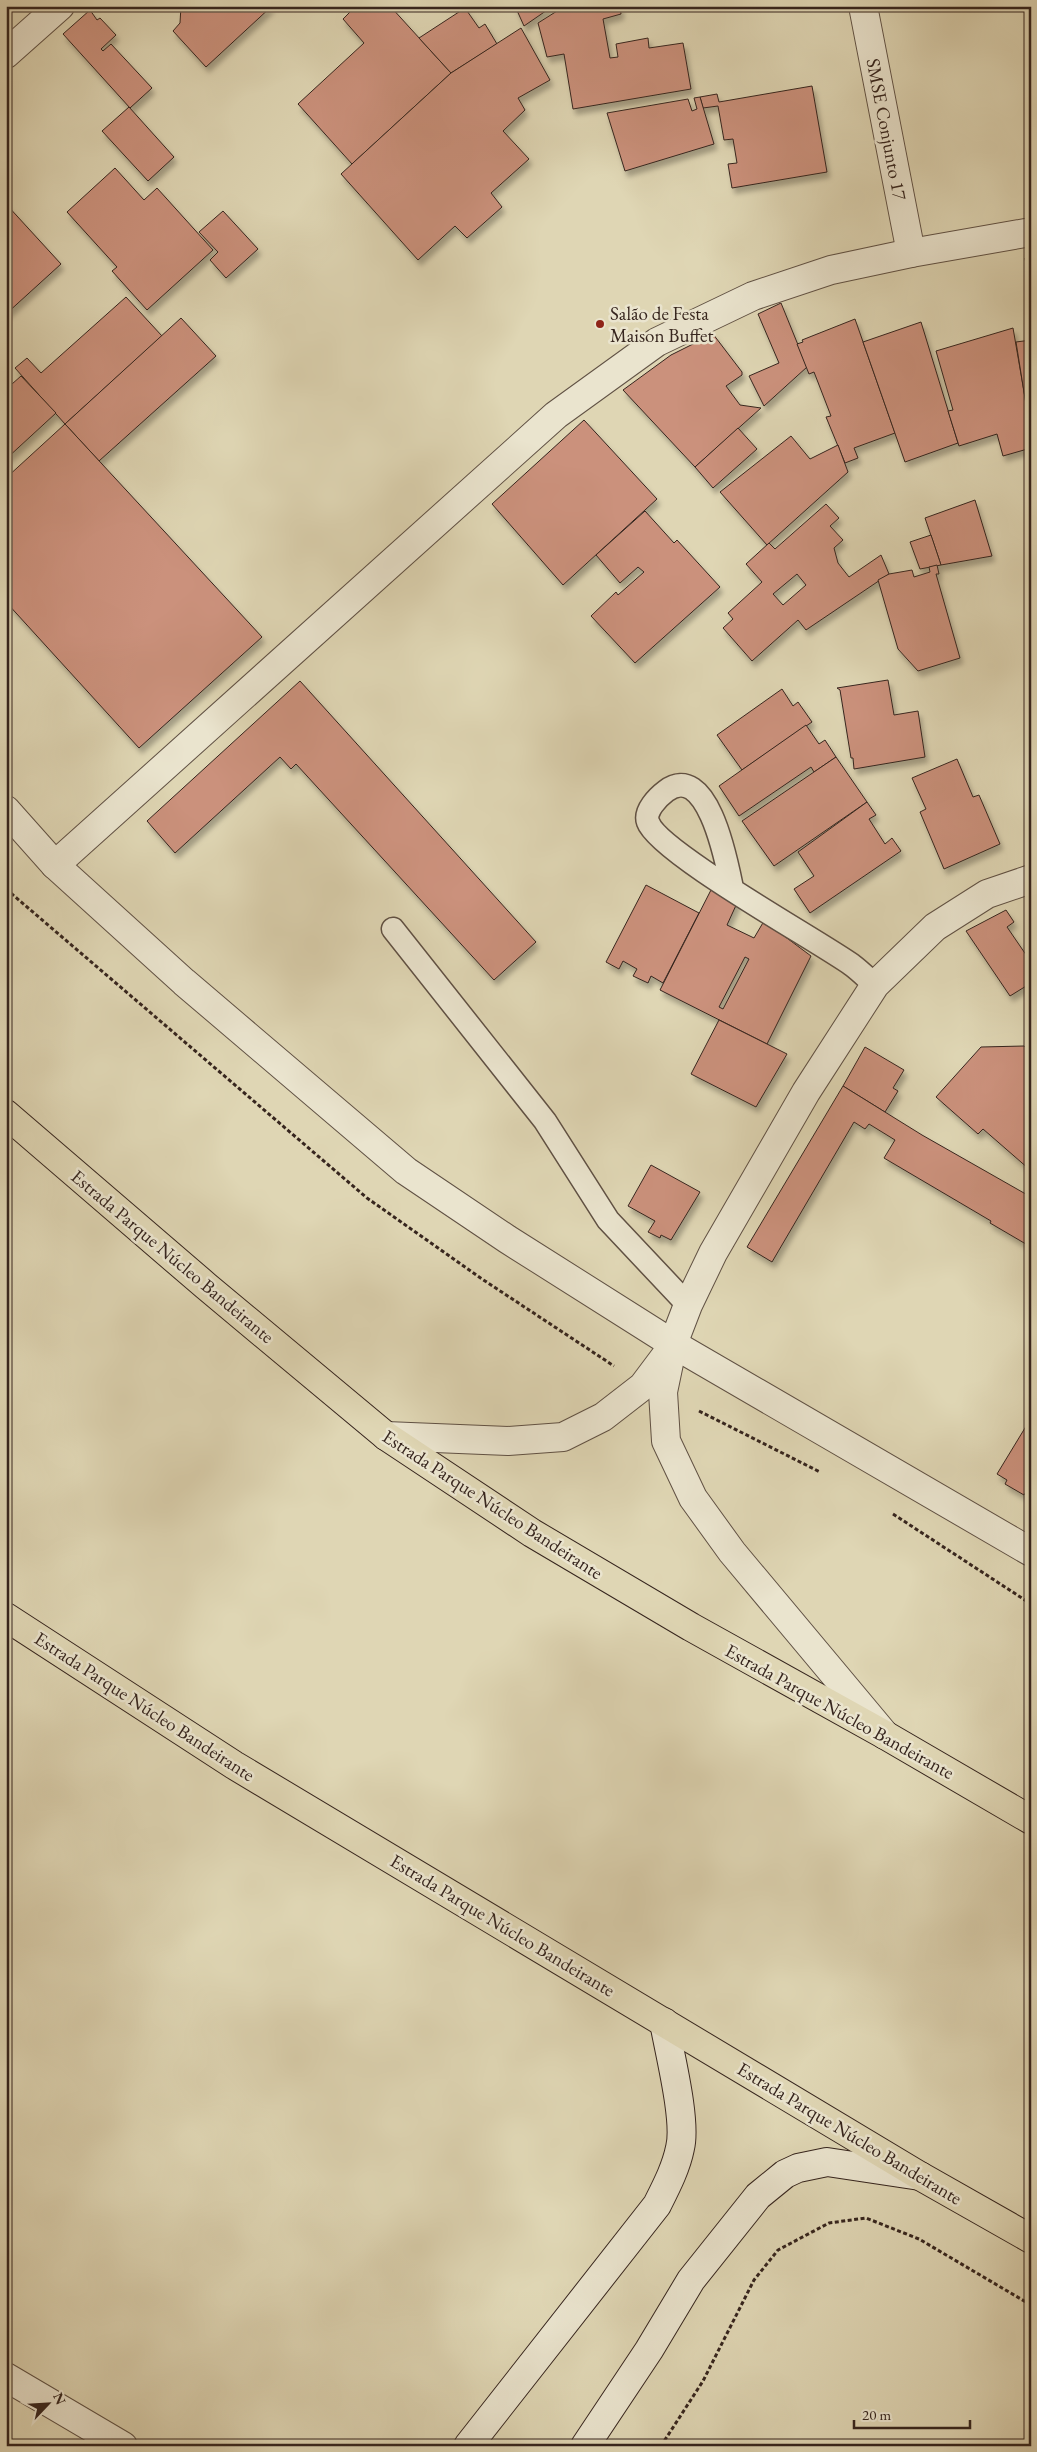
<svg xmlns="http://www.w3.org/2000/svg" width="1037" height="2452" font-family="'EB Garamond',serif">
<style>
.building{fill:#cb917c;stroke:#36251e;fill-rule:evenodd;filter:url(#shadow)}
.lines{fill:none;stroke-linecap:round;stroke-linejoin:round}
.service-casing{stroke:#605144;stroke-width:25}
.minor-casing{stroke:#605144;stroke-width:30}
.secondary-casing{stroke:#36251e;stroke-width:30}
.trunk-casing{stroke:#36251e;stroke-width:30}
.path{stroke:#36251e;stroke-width:3;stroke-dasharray:4 2.5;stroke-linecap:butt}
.service{stroke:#eae4ce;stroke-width:22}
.minor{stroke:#eae4ce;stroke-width:28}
.secondary{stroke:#eae4ce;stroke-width:28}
.trunk{stroke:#dfd6b4;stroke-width:28}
.poi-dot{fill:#8f2418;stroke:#eae4ce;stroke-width:2}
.labels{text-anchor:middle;stroke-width:5;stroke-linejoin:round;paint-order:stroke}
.street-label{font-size:19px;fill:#36251e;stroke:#eae4ce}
.poi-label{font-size:19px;fill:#36251e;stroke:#eae4ce;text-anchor:start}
</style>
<defs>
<filter id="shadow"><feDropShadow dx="3" dy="5.5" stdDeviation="2.5" flood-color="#0004"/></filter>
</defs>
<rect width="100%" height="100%" fill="#dfd6b4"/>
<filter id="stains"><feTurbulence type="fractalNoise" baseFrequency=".004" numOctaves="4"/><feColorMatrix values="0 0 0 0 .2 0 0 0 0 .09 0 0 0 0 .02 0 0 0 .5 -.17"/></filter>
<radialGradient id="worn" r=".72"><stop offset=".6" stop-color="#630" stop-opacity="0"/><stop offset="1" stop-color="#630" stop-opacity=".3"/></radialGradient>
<!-- building -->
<g class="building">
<polygon points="181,6 272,6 206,67 173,31 180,23"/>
<polygon points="356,6 390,6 451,73 352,164 298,104 364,43 343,19"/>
<polygon points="515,6 553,6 524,26"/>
<polygon points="565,6 620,6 621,14 603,19 610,58 618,57 616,44 648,38 649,48 683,43 691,89 573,109 564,54 547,57 538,23"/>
<polygon points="465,8 479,28 485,24 497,44 451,73 419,38"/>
<polygon points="90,10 97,20 100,18 116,35 101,49 103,51 111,44 152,88 130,108 63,34"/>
<polygon points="521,28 550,80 518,98 525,110 503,131 529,159 491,193 502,207 467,238 455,226 418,260 341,174 451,73"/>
<polygon points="812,86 827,172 732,188 728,164 737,163 733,139 724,140 718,106 703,108 700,97 717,94 719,102"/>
<polygon points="700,97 714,144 625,171 607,113 688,99 692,111 697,109 694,98"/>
<polygon points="129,107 174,157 148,181 102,131"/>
<polygon points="115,168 144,200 157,188 213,250 147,310 112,271 117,267 67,212"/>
<polygon points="6,204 61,264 6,314"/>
<polygon points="223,211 258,249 226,278 210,260 218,252 199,232"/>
<polygon points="1031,257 1031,297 1025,258"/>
<polygon points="126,297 162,336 65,424 15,368 27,358 41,373"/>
<polygon points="781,303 807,367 764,406 749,376 779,363 758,314"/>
<polygon points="181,318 216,356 99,461 65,424"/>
<polygon points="855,319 895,433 854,448 858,458 845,463 826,417 831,416 814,372 809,374 797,344 803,342 802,340"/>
<polygon points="921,322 958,443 905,462 863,342"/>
<polygon points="1013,328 1031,432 1031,448 1003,456 997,434 959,446 948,411 953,410 936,351"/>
<polygon points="713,334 742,372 742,375 726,386 740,405 761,408 695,467 623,390 671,355"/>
<polygon points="1031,340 1031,411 1027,411 1016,342"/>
<polygon points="21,376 56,413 6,459 6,377 12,384"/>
<polygon points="584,420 657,499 563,585 492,504"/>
<polygon points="65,424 262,637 139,748 6,602 6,478"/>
<polygon points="738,428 757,449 713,488 695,467"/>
<polygon points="791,436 810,459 838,445 848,472 767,545 720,492"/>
<polygon points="975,500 992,556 941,565 925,518"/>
<path d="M826,504L839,518L830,526L843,540L834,548L838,563L849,577L881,555L889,574L806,630L798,620L752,661L723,628L733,619L728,613L762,582L746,564L769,543L775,549ZM797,574L806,585L783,605L773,594Z"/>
<polygon points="645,511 674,543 677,540 720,587 635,663 591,616 616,592 618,595 644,572 638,567 620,583 596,555"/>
<polygon points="931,535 941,565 920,569 910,542"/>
<polygon points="937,565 939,574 936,574 960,658 918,671 898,649 878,580 889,574 912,570 914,577 930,572 929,567"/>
<polygon points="888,680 894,715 918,711 925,757 854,769 853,758 851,758 840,690 837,688"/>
<polygon points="300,681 536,942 494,980 296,764 291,769 280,757 175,853 147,821"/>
<polygon points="782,689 793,706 798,702 812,722 742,770 717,735"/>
<polygon points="806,725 819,744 825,740 836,757 814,772 811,767 739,816 719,786"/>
<polygon points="836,757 867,802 774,866 742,821"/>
<polygon points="957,759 973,797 979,795 1000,844 944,869 920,812 926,809 912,778"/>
<polygon points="867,802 876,815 869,819 885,844 892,838 901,851 810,913 794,889 814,876 798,852"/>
<polygon points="646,885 699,913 663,983 651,976 648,983 633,976 637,969 623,961 619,969 606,962"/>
<path d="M712,888L738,901L727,925L754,938L764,921L811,956L767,1044L660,990ZM745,957L749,959L723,1009L719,1007Z"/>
<polygon points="1006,910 1014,922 1007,927 1031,962 1031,983 1010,996 966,931"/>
<polygon points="719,1020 787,1054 756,1107 691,1074"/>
<polygon points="1024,1046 1031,1051 1031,1167 1029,1169 983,1129 978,1134 936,1097 981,1047"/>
<polygon points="865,1047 904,1070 893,1088 898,1091 885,1112 843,1086"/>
<polygon points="843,1086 922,1135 1031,1197 1031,1247 990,1223 991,1221 884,1158 895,1140 869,1124 865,1129 854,1122 772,1262 747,1247"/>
<polygon points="651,1165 700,1192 671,1240 661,1235 660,1238 648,1232 655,1221 628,1206"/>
<polygon points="1028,1423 1031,1424 1031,1484 1024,1495 1005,1484 1007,1480 997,1474"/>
</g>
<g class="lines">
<defs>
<g id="service">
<path d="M732,888C727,864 708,760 666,791C658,797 644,811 648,822C658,852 817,940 852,965C860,971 867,978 875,985"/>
<polyline points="393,929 545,1121 608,1220 688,1305"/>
</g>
<g id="minor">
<polyline points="863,6 911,253"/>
<polyline points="6,54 60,6"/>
<polyline points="6,810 55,865 184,982 406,1171 507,1239 673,1344 1031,1552"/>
<polyline points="55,865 556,415 657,342 753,296 831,270 911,253 1031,232"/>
<polyline points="386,1436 508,1441 563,1437 603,1417 643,1386 667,1354"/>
<polyline points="885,1735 732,1552 693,1498 666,1441 663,1392 673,1344 688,1305 713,1253 806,1092 875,985 935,927 987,894 1031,879"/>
<polyline points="6,2377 123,2446"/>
</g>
<g id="secondary">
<path d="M468,2446L657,2205C666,2187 676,2168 680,2148C687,2121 669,2051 664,2022"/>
<polyline points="585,2446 649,2350 691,2280 758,2196 785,2174 798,2168 827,2162 920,2176"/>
</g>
<g id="trunk">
<polyline points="6,1114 206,1286 386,1436 532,1533 691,1627 885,1735 1031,1820"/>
<polyline points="6,1617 234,1765 920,2176 1031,2239"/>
</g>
</defs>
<!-- service casing -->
<use href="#service" class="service-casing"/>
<!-- minor casing -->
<use href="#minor" class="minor-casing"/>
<!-- secondary casing -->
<use href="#secondary" class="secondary-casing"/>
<!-- trunk casing -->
<use href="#trunk" class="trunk-casing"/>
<!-- path -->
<g class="path">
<polyline points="6,889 367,1198 482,1279 614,1366"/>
<polyline points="699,1411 820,1472"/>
<polyline points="893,1514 1031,1604"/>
<polyline points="661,2446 703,2381 754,2280 778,2250 829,2223 866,2218 919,2239 1031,2305"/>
</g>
<!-- service -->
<use href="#service" class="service"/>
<!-- minor -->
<use href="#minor" class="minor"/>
<!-- secondary -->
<use href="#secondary" class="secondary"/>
<!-- trunk -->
<use href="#trunk" class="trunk"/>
</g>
<!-- markers -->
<circle class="poi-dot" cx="600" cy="324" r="5"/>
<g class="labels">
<!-- street labels -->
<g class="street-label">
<text transform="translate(887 129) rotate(79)" y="7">SMSE Conjunto 17</text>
<text transform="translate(173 1256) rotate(40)" y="7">Estrada Parque Núcleo Bandeirante</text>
<text transform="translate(493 1504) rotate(33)" y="7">Estrada Parque Núcleo Bandeirante</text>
<text transform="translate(145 1706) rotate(33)" y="7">Estrada Parque Núcleo Bandeirante</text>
<text transform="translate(840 1711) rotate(29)" y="7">Estrada Parque Núcleo Bandeirante</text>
<text transform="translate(503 1925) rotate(31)" y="7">Estrada Parque Núcleo Bandeirante</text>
<text transform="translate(850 2133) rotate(31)" y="7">Estrada Parque Núcleo Bandeirante</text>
</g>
<!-- poi labels -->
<g class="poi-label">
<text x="610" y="320">Salão de Festa<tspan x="610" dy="22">Maison Buffet</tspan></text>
</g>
</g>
<!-- margin -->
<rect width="1037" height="2452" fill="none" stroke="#dfd6b4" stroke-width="25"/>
<rect x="8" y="8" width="1022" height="2437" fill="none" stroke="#36251e" stroke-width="2.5"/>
<rect x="12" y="12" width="1012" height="2427" fill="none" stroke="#36251e"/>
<!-- north arrow -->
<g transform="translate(48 2404) rotate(65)" stroke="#eae4ce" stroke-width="4" paint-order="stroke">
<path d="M0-4L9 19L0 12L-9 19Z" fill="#36251e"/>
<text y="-8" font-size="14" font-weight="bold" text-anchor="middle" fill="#36251e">N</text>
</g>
<!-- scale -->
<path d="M854 2420v8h116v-8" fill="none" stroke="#36251e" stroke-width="2.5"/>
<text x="862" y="2420" font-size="15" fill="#36251e" stroke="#eae4ce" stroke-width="4" paint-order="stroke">20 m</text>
<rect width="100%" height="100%" filter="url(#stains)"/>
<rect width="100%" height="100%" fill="url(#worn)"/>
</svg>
